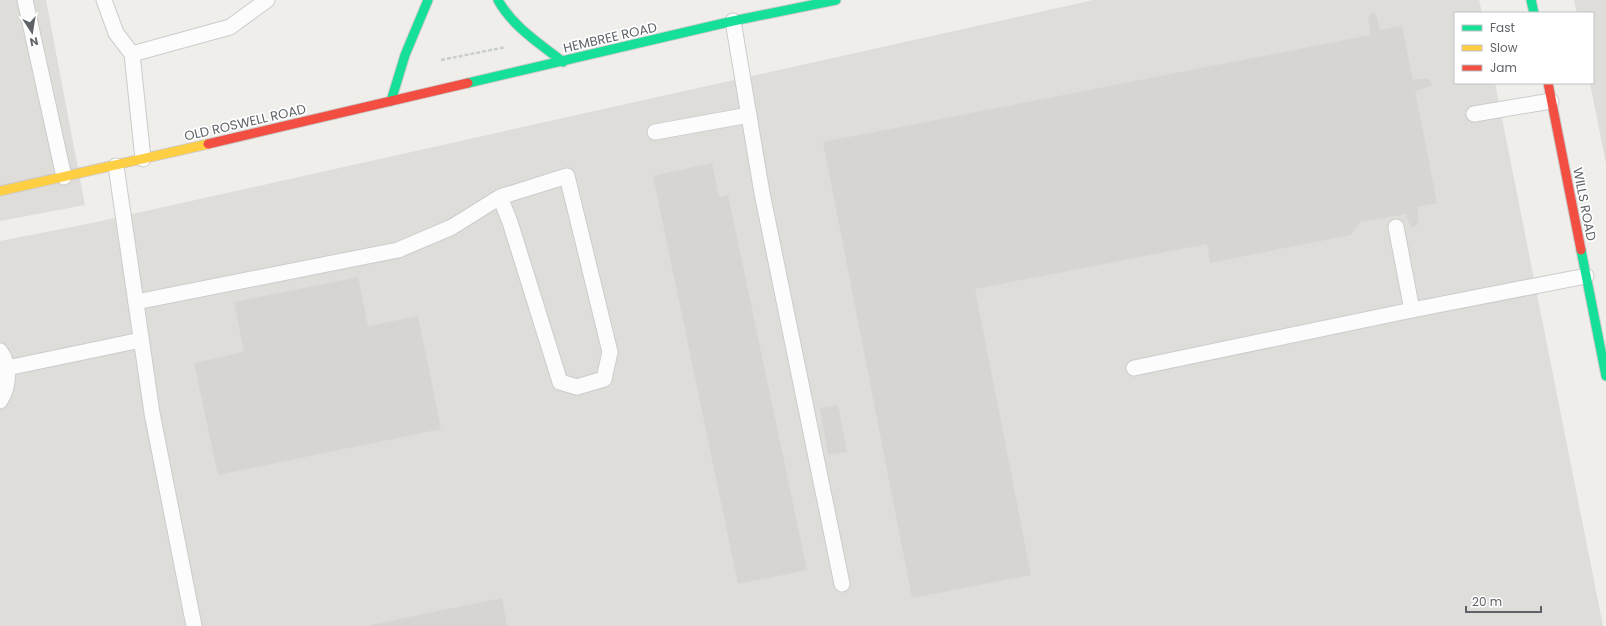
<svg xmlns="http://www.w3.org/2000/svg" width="1606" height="626" font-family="Poppins,sans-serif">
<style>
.industrial{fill:#dfddda}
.building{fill:#d6d5d3}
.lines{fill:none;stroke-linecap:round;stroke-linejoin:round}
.lane-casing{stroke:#cbcccc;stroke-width:17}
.fast-casing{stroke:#cacacb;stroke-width:11}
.slow-casing{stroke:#cacacb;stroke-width:11}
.jam-casing{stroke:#cacacb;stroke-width:11}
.path{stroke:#cacfcc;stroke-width:2.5;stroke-dasharray:4 2;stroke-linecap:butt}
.lane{stroke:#fdfcfc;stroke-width:15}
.fast{stroke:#16e098;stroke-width:9}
.slow{stroke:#ffcf43;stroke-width:9}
.jam{stroke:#f24e42;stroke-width:9}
.labels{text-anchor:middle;stroke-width:3.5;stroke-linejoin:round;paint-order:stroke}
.street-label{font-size:13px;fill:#5f6368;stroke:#fff}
</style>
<rect width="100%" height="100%" fill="#efeeea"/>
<!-- industrial -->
<g class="industrial">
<polygon points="0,0 46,0 85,205 0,221"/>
<polygon points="1093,0 1479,0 1482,13 1455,13 1455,83 1495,83 1603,626 0,626 0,241 92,223"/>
<polygon points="1574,0 1606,0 1606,164 1590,83 1593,83 1593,13 1577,13"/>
</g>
<!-- building -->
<g class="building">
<polygon points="1375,13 1377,17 1380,30 1402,26 1413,80 1428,78 1430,80 1432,86 1415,91 1437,203 1417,207 1419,221 1416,226 1412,227 1408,221 1406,214 1360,222 1351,235 1210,263 1207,244 975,289 1031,575 912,598 823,142 1371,35 1368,17 1370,14"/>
<polygon points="712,163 719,197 728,195 807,570 738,584 653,176"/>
<polygon points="358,277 368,326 418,316 441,429 218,475 194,363 244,352 234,302"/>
<polygon points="838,405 847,452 828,455 820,408"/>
<polygon points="502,598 507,626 370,626 370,625"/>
</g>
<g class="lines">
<defs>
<g id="lane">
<polyline points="25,0 64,177"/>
<polyline points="104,0 116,33 132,54"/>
<polyline points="733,21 762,193 842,584"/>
<polyline points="1474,114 1551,101"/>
<polyline points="655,132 749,115"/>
<polyline points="143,159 132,54 230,27 267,0"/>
<polyline points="116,166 152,413 194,626"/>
<polyline points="1396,227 1412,310 1586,276"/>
<polyline points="136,302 398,250 452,227 500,197 510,222 560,382 577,387 604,379 610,352 567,176 500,197"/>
<path d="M0,351C11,366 9,387 0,401"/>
<polyline points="7,368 141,340"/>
<polyline points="1134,368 1412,310"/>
</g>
<g id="fast">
<path d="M498,0C513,27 539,43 563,62"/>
<polyline points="1531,0 1534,13"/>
<polyline points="468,83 733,21 836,0"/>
<polyline points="391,101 405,55 428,0"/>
<polyline points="1581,250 1606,376"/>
</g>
<polyline id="slow" points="0,191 208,144"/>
<g id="jam">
<polyline points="1548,83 1581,250"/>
<polyline points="208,144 468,83"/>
</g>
</defs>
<!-- lane casing -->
<use href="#lane" class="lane-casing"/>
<!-- fast casing -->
<use href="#fast" class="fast-casing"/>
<!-- slow casing -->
<use href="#slow" class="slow-casing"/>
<!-- jam casing -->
<use href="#jam" class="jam-casing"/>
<!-- path -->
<polyline class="path" points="441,60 506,47"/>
<!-- lane -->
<use href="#lane" class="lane"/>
<!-- fast -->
<use href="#fast" class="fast"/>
<!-- slow -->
<use href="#slow" class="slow"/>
<!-- jam -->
<use href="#jam" class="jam"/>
</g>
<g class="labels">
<!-- street labels -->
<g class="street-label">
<text transform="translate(610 37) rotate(-13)" y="5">HEMBREE ROAD</text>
<text transform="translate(245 122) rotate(-13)" y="5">OLD ROSWELL ROAD</text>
<text transform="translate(1585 204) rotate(79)" y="5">WILLS ROAD</text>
</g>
</g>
<!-- legend -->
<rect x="1454" y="12" width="140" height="72" fill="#ffffff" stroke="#bfc1c3"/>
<rect x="1462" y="25" width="20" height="6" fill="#16e098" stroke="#bfc1c3"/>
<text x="1490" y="32" font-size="12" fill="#5f6368">Fast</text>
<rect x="1462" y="45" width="20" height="6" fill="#ffcf43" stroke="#bfc1c3"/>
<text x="1490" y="52" font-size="12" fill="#5f6368">Slow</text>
<rect x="1462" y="65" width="20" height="6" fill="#f24e42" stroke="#bfc1c3"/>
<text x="1490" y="72" font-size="12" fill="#5f6368">Jam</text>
<!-- north arrow -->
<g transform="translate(32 32) rotate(168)" stroke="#ffffff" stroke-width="3" paint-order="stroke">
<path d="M0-3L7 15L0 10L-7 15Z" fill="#5f6368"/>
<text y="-6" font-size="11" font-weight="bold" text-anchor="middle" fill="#5f6368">N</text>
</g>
<!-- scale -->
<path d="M1466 606v6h75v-6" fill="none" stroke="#5f6368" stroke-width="2"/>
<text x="1472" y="606" font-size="12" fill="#5f6368" stroke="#ffffff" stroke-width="3" paint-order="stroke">20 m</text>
</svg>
